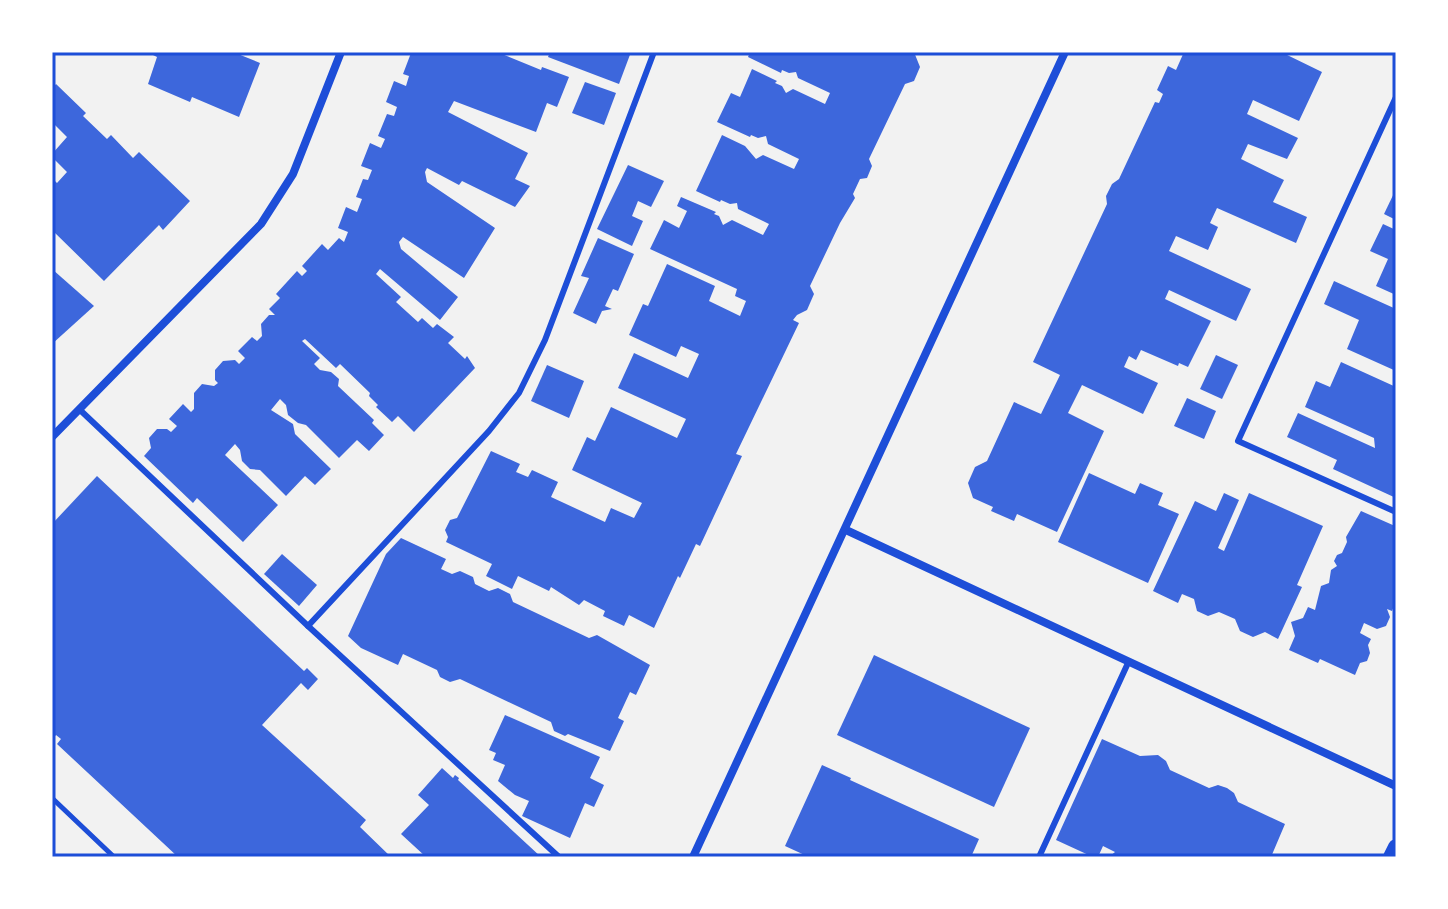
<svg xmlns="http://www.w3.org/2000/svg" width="1448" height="909" font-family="Raleway,sans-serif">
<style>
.building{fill:#3d67dc}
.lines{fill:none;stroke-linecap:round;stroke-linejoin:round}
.path{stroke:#1d4ed8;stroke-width:5}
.service{stroke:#1d4ed8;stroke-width:6}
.minor{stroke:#1d4ed8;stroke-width:8}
.secondary{stroke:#1d4ed8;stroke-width:16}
.neatline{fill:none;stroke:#1d4ed8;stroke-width:3}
</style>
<rect width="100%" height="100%" fill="#f2f2f2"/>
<!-- building -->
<g class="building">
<polygon points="147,52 233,52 260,63 239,117 192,97 190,102 148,84 157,57"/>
<polygon points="497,52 541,70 542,67 569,77 557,107 547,103 536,132 454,101 448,112 528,153 515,179 530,186 515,207 462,181 459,185 427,168 425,172 427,182 495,228 464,278 403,237 399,242 401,249 458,297 440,320 380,269 376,274 401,297 396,302 418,322 422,318 433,328 437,324 454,337 448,343 465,359 467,356 475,368 414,432 398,416 392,422 376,407 378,405 369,396 370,393 340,364 336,368 305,339 302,341 320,358 314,364 320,370 331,372 339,379 338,386 374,420 372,423 384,435 369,451 357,440 339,458 306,425 298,423 288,415 286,405 280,399 271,410 293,424 295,434 331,469 315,485 305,476 286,496 260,470 250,469 242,461 240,450 235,444 225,455 278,505 243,542 197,498 193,503 144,456 151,448 149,438 157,429 167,429 171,432 177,426 169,419 183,404 191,412 194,409 194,393 202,384 214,386 218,383 215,380 215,370 223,361 235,360 239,364 245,358 238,351 252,337 257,341 262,336 261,324 269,315 275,315 269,309 280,298 276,294 297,271 302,276 307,271 302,266 322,244 328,250 339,238 344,242 348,232 338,228 346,207 357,212 362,199 356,197 363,179 368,180 372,170 361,166 370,143 381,148 385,139 378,136 387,114 394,116 397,107 386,102 394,81 406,86 409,76 403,74 411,53"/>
<polygon points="550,52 631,52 619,84 548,57"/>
<polygon points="750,52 914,52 920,67 914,81 905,84 869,159 872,166 867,178 860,179 853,194 855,198 840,223 810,286 814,294 807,310 797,315 793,320 799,323 736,454 742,456 700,546 696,544 680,578 678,576 654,628 629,615 624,626 603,616 605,611 584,600 579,605 551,587 549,591 518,576 512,589 486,576 492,564 446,542 448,537 445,530 450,520 457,518 491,451 520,464 516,472 528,477 532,470 558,482 551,497 605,522 611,508 634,518 642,503 572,470 587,437 595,441 611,407 677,438 686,419 618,388 634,353 688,378 699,354 681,346 676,357 629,335 643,304 648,306 667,264 715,286 709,301 740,316 746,301 735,296 737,289 650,249 664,220 679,228 687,211 677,206 681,197 716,212 714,214 719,216 723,225 732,220 763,235 769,224 738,209 737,203 730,204 721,200 720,202 696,191 722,135 745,146 756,159 763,155 794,169 799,159 768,144 766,136 758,138 751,135 750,137 717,122 731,93 740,97 752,69 777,81 775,83 782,86 786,93 793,89 825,104 830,93 798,78 796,72 789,73 782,70 781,73 748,57"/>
<polygon points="1184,52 1281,52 1322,72 1299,121 1253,100 1247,114 1298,138 1287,159 1248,144 1241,159 1284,180 1273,202 1307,217 1296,243 1217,208 1210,223 1218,227 1208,250 1176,236 1169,251 1251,289 1236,321 1169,290 1165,299 1211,321 1188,367 1179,363 1178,366 1141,350 1136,360 1129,356 1124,367 1158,383 1143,414 1082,385 1068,413 1104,431 1057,532 1017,514 1014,521 991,511 993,507 973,498 968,483 975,467 987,461 1014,402 1041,414 1060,375 1033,362 1107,204 1106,196 1112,184 1119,179 1155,102 1159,103 1163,94 1157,90 1168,66 1176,70"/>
<polygon points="585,82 616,93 604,125 572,113"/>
<polygon points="56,84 86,113 83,116 107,139 111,135 133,158 139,152 190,201 163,230 159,225 104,281 52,230 52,178 57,183 67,172 52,157 52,154 67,137 52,122 52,89"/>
<polygon points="628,165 664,181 651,207 638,201 632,216 643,221 632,246 597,229"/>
<polygon points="1396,189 1396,220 1384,214"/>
<polygon points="1383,224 1396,230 1396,295 1376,286 1388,259 1370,251"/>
<polygon points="598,238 634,254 618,291 613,289 605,306 612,309 602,311 596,324 573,313 589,278 581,276"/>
<polygon points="52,269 94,306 52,344"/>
<polygon points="1334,281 1396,309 1396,371 1347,349 1359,320 1324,304"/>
<polygon points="1216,355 1238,365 1222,399 1200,389"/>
<polygon points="1341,362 1396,387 1396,498 1333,469 1337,460 1287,437 1298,413 1375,448 1374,438 1305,407 1316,381 1330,387"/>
<polygon points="547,365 584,381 569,418 531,401"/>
<polygon points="1187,398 1216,411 1204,439 1174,426"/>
<polygon points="1089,473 1135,494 1140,483 1163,493 1158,505 1179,514 1148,583 1058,542"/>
<polygon points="97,476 304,671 307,668 318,679 308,690 301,683 262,725 366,820 360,827 391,857 178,857 57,744 61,739 56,735 52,740 52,524"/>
<polygon points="1224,493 1239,500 1218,548 1224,551 1249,493 1323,526 1297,585 1302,587 1278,639 1265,632 1253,637 1240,631 1235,619 1219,612 1208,616 1197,611 1194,599 1182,594 1178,603 1153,591 1195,501 1216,511"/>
<polygon points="1361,511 1395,526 1393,531 1396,532 1396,601 1392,611 1387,609 1390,617 1386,626 1377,629 1364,623 1360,633 1371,639 1368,645 1370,653 1367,661 1360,663 1355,675 1320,659 1318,663 1289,650 1295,636 1291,622 1303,618 1308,607 1315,610 1321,586 1329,583 1331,570 1337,566 1334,561 1337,555 1342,553 1347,542 1346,537"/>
<polygon points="401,538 446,559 441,569 452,574 460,571 473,577 475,584 489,591 498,588 510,594 513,602 589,638 597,635 650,665 636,695 630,692 618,718 624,721 610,751 568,734 565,736 554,731 551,722 460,679 450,682 440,677 437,670 403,654 398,665 361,648 348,636 386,554"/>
<polygon points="282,554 317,585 299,606 264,574"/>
<polygon points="874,655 1030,728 994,807 837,735"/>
<polygon points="505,715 600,757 590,778 604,785 594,807 585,803 570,838 522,816 529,801 515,795 498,781 505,765 493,760 496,753 489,750"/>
<polygon points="1102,739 1140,756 1158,755 1166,761 1170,770 1209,788 1218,785 1227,788 1234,793 1238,802 1285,824 1271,857 1109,857 1115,852 1103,846 1098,857 1093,857 1056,840"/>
<polygon points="822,765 851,778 850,780 979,839 971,857 809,857 785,846"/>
<polygon points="442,768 453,778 455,775 459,778 458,780 541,857 426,857 401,834 429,805 418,795"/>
</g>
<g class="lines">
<!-- path -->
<polyline class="path" points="52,798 114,857"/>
<!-- service -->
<g class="service">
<polyline points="1396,97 1238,441 1396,512"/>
<polyline points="79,409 308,626 559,857"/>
<polyline points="308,626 489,431 519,393 545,340 654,52"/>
<polyline points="1039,857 1128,663"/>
</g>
<!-- minor -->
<g class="minor">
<polyline points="52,437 261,224 293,174 341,52"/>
<polyline points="846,530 1396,786"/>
<polyline points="693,857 1065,52"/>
</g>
<!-- secondary -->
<polyline class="secondary" points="1391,857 1396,847"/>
</g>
<!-- border -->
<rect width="1448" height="909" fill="none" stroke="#ffffff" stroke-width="108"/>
<rect x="54" y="54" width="1340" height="801" class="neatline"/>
</svg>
